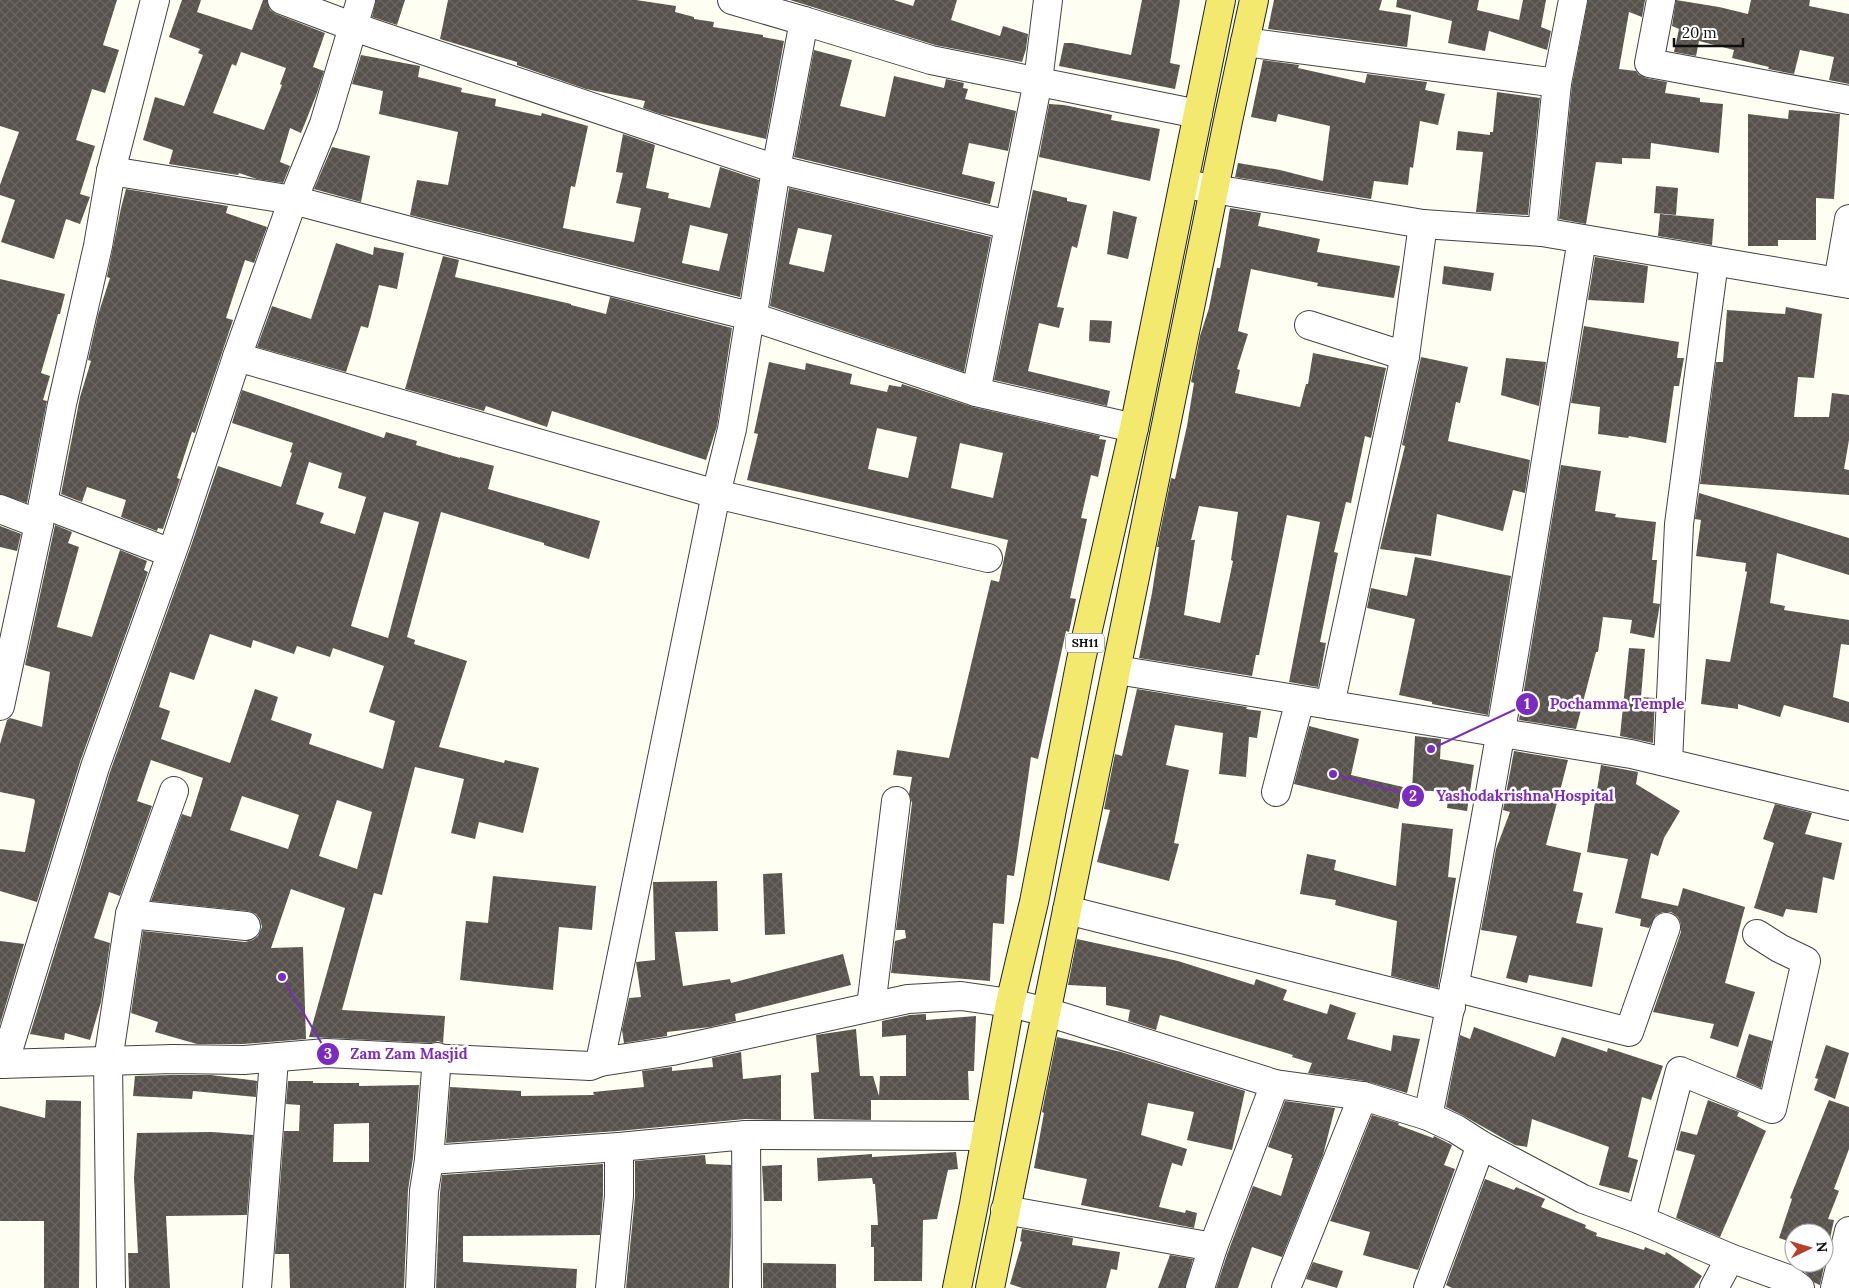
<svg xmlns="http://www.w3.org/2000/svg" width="1849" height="1288" font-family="Lora,serif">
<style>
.building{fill:url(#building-cross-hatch);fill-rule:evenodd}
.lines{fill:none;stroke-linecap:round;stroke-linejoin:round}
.minor-casing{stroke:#424242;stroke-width:30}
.major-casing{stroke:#202020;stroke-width:30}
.minor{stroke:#fff;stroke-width:28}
.major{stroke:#f2e96e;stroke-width:28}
.labels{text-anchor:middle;stroke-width:5;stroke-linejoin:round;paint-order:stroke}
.shield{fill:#fff;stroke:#575757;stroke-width:1}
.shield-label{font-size:12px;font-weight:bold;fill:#0f0f0f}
.leader{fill:none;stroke:#7b2cbf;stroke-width:2}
.callout-dot{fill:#7b2cbf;stroke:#fff;stroke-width:2}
.mark-label{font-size:15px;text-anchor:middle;font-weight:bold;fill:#fff}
.callout-label{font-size:15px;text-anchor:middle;font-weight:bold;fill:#7b2cbf;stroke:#fff;stroke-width:5;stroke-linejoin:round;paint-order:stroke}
</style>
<defs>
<pattern id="building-cross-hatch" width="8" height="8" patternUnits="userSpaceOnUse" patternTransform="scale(1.25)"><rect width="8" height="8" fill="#57524c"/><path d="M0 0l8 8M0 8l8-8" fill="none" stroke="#6a6661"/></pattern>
</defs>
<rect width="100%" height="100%" fill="#fefef2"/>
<!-- building -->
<g class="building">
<polygon points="0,0 117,0 103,45 119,50 105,93 92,89 76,140 95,146 80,194 90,197 80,224 66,219 54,259 1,242 15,200 0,195 0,185 19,132 0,126"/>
<path d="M182,0H201L197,12L252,30L263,0H267L270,10L276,14L325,33L313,67L324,71L317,93L301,133L290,128L280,162L290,166L283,183L257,179L239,173L238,175L169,164L173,150L143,140L155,97L184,106L203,55L198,53L200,49L169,37ZM241,52L286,68L280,84L282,85L264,130L213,113L232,64L236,66Z"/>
<polygon points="376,0 405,0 397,25 372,17"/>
<polygon points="448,0 636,0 676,6 675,12 694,17 694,19 714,22 713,27 763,35 763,37 784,41 766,139 660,114 643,108 645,101 586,89 517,65 517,62 440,39"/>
<polygon points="790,0 894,0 913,6 915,0 957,0 951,20 1000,36 1003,26 1028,34 1026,49 1022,62 935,45"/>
<polygon points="1142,0 1180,0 1170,63 1180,65 1175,89 1059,66 1064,43 1072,43 1131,55"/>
<polygon points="1274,0 1382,0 1379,10 1411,15 1407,47 1268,29"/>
<polygon points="1397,0 1479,0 1477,10 1519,20 1523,0 1546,0 1541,27 1551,31 1547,50 1489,31 1485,51 1448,43 1452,21 1396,7"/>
<polygon points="1588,0 1645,0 1642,17 1629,12 1619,69 1636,71 1639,75 1646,78 1667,82 1665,93 1700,98 1700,102 1723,104 1719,153 1651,143 1650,159 1622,158 1622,164 1596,162 1586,224 1559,219 1572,85"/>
<polygon points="1676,0 1719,7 1748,14 1751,0 1810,0 1809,6 1849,14 1849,84 1829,80 1834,57 1800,50 1794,74 1768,69 1769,67 1732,58 1734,50 1699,41 1696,56 1674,52 1679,29 1672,26"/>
<polygon points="814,50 852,60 840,106 885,117 894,76 944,88 946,79 964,83 963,88 968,89 965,99 1016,111 1008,151 969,143 962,174 995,182 990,204 794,157"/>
<path d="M361,55L420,66L418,77L462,88L461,92L496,99L495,106L541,116L542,113L588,126L575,187L571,186L563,228L634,242L641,208L616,203L623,173L616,172L623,134L655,145L646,188L669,193L668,198L710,208L720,167L759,180L740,297L410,215L417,180L448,185L458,132L379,114L383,91L352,84ZM690,225L728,234L719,271L682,263Z"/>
<polygon points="1263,60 1299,65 1298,68 1365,83 1367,74 1427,82 1425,90 1445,94 1438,125 1420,121 1413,168 1410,167 1408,185 1374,181 1371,199 1235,177 1238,163 1280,170 1323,181 1330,126 1278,114 1276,122 1251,117"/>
<polygon points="1497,92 1540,98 1528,215 1476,212 1483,152 1456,150 1458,131 1490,135 1490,132 1493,132"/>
<polygon points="1049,104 1064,105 1112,115 1111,120 1160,129 1150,181 1039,157"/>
<polygon points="1789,110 1840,114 1834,199 1816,198 1816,240 1778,240 1778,246 1748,246 1748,114 1788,119"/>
<polygon points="332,147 370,156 361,202 314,189"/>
<polygon points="1656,186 1678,188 1676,215 1654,213"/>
<path d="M789,188L991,237L964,372L770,306ZM798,228L832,235L824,272L789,264Z"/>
<polygon points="126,189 228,206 226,213 267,227 254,263 245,260 226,318 233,320 195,433 192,432 177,478 180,479 163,529 158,528 157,531 121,517 126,500 87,487 82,502 61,494 80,397 91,361 88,360 98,315 110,278 107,277 121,208"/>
<polygon points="1033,190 1067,198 1067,201 1087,205 1077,248 1072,246 1057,307 1064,308 1059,328 1039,323 1028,371 1110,391 1107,406 994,380"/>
<path d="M1230,208L1261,213L1258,226L1320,239L1317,252L1400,266L1394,298L1317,286L1318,283L1251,269L1238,331L1248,334L1237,369L1240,370L1235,393L1300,407L1306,384H1308L1313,353L1386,368L1371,438L1365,436L1351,503L1346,502L1334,552L1338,553L1320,642L1326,643L1318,687L1289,682L1320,522L1287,515L1259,655H1256L1252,676L1139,658L1152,593L1159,547H1157L1171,478L1175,479L1187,426L1194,383L1191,382L1196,357L1200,336L1209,308L1217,268H1220ZM1199,506L1238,512L1231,560L1233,561L1220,623L1184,615L1195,540H1191Z"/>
<polygon points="1113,211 1137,217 1128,259 1107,254"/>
<polygon points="1660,214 1714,219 1712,245 1658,236"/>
<polygon points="336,243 373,255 374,247 404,253 397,289 379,285 368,328 361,326 346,372 257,347 272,306 311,319"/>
<polygon points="443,256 459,260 455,277 571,304 571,305 606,314 610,297 732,328 717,426 706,460 552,411 547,427 486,406 484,411 405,389"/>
<polygon points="1595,257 1648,266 1644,303 1588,300"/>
<polygon points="1444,266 1494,273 1491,291 1442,284"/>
<polygon points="0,279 65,294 60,314 58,314 41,373 50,376 43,400 47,401 27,503 0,494"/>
<polygon points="1786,307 1822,314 1814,378 1798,377 1794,417 1829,417 1832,393 1849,395 1849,440 1844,469 1849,470 1849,495 1700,484 1716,362 1723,362 1727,310 1785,314"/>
<polygon points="1090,320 1112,321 1110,343 1089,341"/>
<polygon points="1584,326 1679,342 1677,358 1684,358 1679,386 1674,386 1666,443 1629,436 1628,438 1598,434 1600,407 1571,403"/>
<polygon points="1421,357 1468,367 1460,403 1456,402 1448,441 1530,460 1525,493 1513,490 1503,531 1437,514 1431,556 1380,549 1405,446 1402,445"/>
<polygon points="1506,358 1546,362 1539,406 1501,395"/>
<path d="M769,362L805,370L806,363L852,374L850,384L887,392L889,385L901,387L902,384L973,407L1100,436L1099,439L1106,440L1098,477L1091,475L1081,518L1087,519L1070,598L1076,599L1069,632L1066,631L1038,759L1031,757L1014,876L1007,875L1004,924L993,923L990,981L891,973L895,941L906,938L905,930H896L912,803L909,794L912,777L893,775L897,750L949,758L991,580L999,582L1008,540L747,480L758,434L754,433ZM877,428L917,437L908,478L868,469ZM960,443L1003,453L993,498L951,488Z"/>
<path d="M242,390L384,438L386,432L417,441L416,445L460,458V457L494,466L488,489L600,521L589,559L544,545V543L441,512L407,637L415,640L414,644L467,661L439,747L504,763L505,760L539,768L523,833L479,822L475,839L451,833L464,779L415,767L382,895L374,893L342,1010L445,1016L443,1043L438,1041L432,1043L309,1037L345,908L291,889L271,948L303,947L306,1039L243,1044H197L155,1032L158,1022L131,1013L143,931L245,942L253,940L258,936L262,927L260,919L256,914L248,911L151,901L182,814L191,817L203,778L151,760L137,801L152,806L120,896L109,892L94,938L110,943L101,1002L90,1040L65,1033L64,1040L30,1034L110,772L192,543L218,466L281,487L292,453L290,452L293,443L232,423ZM309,462L342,473L338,488L366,497L355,534L320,523L324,513L296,504ZM384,512L419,522L388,638L351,626ZM210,634L251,648L253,640L294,654L297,646L330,657L333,648L384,666L369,712L395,721L383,769L309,744L312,734L271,720L278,697L255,689L230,763L161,739L170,711L159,707L170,672L194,680ZM242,796L299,815L288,849L230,830ZM337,800L372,812L357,869L319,856Z"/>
<polygon points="1561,465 1601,471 1595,511 1616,514 1615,517 1656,522 1652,560 1657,560 1653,603 1660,604 1654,638 1630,633 1632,620 1603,617 1598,652 1596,652 1576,729 1519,720"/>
<polygon points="1699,493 1849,538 1849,575 1777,553 1770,603 1785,606 1784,610 1849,620 1849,645 1841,644 1833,697 1849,702 1849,723 1784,705 1780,717 1738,704 1738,709 1701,704 1706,659 1730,662 1747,572 1745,571 1746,563 1696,556 1701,520 1695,519"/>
<polygon points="55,525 72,532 68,543 79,547 57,627 92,637 120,550 147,561 144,570 148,572 80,762 37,902 0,891 0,849 25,852 35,801 34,799 0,792 0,744 7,720 10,718 42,727 50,672 25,665"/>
<polygon points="0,526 21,534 17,551 0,547"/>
<polygon points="1415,557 1511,576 1488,715 1432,704 1432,702 1399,695 1415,619 1367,608 1371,588 1407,596"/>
<polygon points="1629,648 1645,649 1641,697 1655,698 1653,743 1620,736"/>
<polygon points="1137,689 1247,707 1246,709 1261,711 1257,738 1249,737 1246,777 1219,774 1223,733 1175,725 1166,765 1189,770 1174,843 1179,844 1169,881 1097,862 1110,810 1104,809 1115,754 1122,756"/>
<polygon points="1309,726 1359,739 1351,775 1403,787 1398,809 1294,784"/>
<polygon points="1415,736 1441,739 1440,759 1474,765 1467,811 1447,808 1449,792 1412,790"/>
<polygon points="1514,751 1568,760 1546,845 1581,853 1573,891 1583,893 1576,923 1603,928 1592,987 1529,975 1527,983 1506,978 1517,936 1481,930 1496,849 1510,812 1503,810"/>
<polygon points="1601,765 1638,772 1636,784 1680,811 1664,838 1658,856 1651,853 1641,898 1678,906 1683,888 1745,907 1725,983 1755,992 1738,1047 1710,1038 1714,1024 1653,1012 1681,932 1681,924 1678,917 1671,912 1663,912 1656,915 1649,928 1640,926 1641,919 1615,913 1628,859 1587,852"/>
<polygon points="1775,804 1812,813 1805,834 1842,843 1834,880 1823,877 1817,913 1786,909 1783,917 1754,908 1774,843 1763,839"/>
<polygon points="1402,823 1453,829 1448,877 1456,878 1438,988 1391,976 1397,921 1335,905 1336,900 1300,894 1307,854 1336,860 1334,870 1396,886"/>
<polygon points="782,873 785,934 765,935 763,874"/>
<polygon points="493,876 596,886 592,930 559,927 553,990 460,980 466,921 488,923"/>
<polygon points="717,881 718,931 675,932 683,986 730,979 731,983 843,954 851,985 735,1014 736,1021 710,1027 667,1032 667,1036 624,1043 622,1030 629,998 641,997 636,962 655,960 653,882"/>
<polygon points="1077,939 1178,961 1254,985 1256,979 1287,990 1283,1000 1327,1014 1330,1004 1356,1013 1347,1039 1391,1051 1393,1035 1420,1039 1407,1093 1365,1081 1308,1073 1312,1063 1292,1057 1293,1055 1160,1015 1156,1030 1128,1021 1130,1010 1106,1005 1106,987 1068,985"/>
<polygon points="0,941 24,944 0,1024"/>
<polygon points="926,1014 926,1020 976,1016 974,1071 968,1071 969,1100 871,1100 871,1120 814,1119 811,1073 819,1072 816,1035 856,1029 860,1076 873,1076 879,1096 880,1076 906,1076 906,1035 882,1037 882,1021 910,1015"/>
<polygon points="1474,1027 1555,1057 1562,1037 1607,1052 1608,1048 1663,1066 1651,1100 1642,1097 1628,1157 1638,1160 1629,1193 1599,1185 1609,1147 1532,1119 1527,1147 1515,1145 1464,1116 1446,1107 1460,1035 1470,1039"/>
<polygon points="1749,1034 1772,1041 1761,1088 1736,1077"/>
<polygon points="1057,1037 1121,1052 1245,1091 1232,1150 1187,1140 1194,1112 1148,1103 1141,1135 1187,1149 1182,1166 1172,1163 1159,1207 1185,1213 1186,1210 1197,1213 1194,1228 1081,1205 1087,1179 1034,1168 1044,1113 1042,1112"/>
<polygon points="1826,1045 1849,1053 1835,1099 1814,1090 1818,1079 1815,1078"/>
<polygon points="741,1052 743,1079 781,1075 781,1120 745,1119 618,1131 446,1143 450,1087 521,1091 521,1096 594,1095 593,1092 644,1087 642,1071 672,1067 672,1071 713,1067 712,1058"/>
<polygon points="173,1075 211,1075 257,1081 256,1097 193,1091 192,1099 133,1096 135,1076"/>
<path d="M288,1081H313V1083H359V1086L419,1085L413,1158L408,1190L404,1288H290L289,1254H275L284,1131H299L300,1105L286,1104ZM369,1123V1162H333L334,1124Z"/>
<polygon points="46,1100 81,1101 79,1288 44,1288 44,1221 0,1221 0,1106 45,1118"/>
<polygon points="1708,1100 1739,1112 1737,1116 1766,1131 1720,1237 1676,1218 1695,1155 1676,1150 1681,1131 1697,1135"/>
<polygon points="1829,1100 1849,1107 1849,1149 1834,1189 1839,1191 1828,1219 1834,1220 1820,1285 1815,1283 1805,1272 1808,1263 1824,1263 1824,1233 1794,1233 1794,1243 1779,1238 1792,1199 1790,1198"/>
<polygon points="1285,1101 1335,1108 1323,1155 1282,1257 1252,1247 1238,1288 1216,1288 1228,1252 1253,1186 1281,1196 1293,1158 1291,1158 1292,1155 1268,1147"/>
<polygon points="1372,1115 1399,1123 1398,1125 1433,1138 1434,1136 1452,1145 1444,1165 1455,1169 1418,1270 1363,1255 1370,1232 1330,1221"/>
<polygon points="212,1132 253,1135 247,1215 166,1216 170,1288 129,1288 128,1253 138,1253 134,1178 137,1133"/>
<polygon points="956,1152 958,1169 948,1170 937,1219 923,1220 922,1281 874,1281 874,1247 871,1247 871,1225 878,1225 875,1184 873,1184 872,1178 818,1181 817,1158 872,1154 872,1157"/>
<polygon points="705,1155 706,1164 731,1165 731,1235 729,1288 626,1288 635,1197 635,1161"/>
<polygon points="603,1164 603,1195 600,1235 463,1236 463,1262 577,1269 576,1288 436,1288 440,1193 442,1175"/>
<polygon points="782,1165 782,1201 764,1201 762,1166"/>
<polygon points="1485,1179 1514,1190 1516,1187 1545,1199 1541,1207 1586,1225 1585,1228 1597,1233 1596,1236 1644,1250 1645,1247 1665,1255 1666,1252 1702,1276 1694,1288 1452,1288 1446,1285"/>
<polygon points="1022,1229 1073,1238 1072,1245 1120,1252 1117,1270 1111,1269 1106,1288 1022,1288 1010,1284 1022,1242 1020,1241"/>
<polygon points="1170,1255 1193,1259 1185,1288 1158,1288"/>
<polygon points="1313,1262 1343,1271 1337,1288 1306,1279"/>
<polygon points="763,1263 836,1264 836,1288 763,1288"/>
</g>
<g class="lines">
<defs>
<g id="minor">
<polyline points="282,0 354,27 776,169 1009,225"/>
<polyline points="1661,0 1649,63 1849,100"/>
<polyline points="804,21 931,60 1198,114"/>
<polyline points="1245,42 1557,83 1573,0"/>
<polyline points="111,171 293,200 429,236 750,316 976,392 1038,81 1048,0"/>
<polyline points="1184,184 1423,224 1542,232 1849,284"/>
<polyline points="1542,232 1557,83"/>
<polyline points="1838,282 1849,219"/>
<polyline points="1309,325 1405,356 1330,705"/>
<polyline points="1405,356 1423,224"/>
<polyline points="237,357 716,494 988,558"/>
<polyline points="976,392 1134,428"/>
<polyline points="43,504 171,553"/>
<polyline points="0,509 39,524"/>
<polyline points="1117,670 1631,754 1849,806"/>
<polyline points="0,706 39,524 62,404 98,246 111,171 155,0"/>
<polyline points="1668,762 1679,524 1714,262"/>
<polyline points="1276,792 1300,700"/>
<polyline points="1067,910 1451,1007"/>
<polyline points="130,914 246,926"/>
<polyline points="1454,987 1629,1032 1666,927"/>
<polyline points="871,1007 896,801"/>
<polyline points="600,1062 716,494 732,429 750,316 755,302 776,169 804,21 732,0"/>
<polyline points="0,1064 173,1059 244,1060 326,1053 590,1066 600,1062 672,1051 908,999 961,996 1010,1003 1047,1012 1275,1084 1363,1096 1428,1116 1456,1129 1481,1145 1583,1199 1641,1220 1730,1258 1788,1279 1800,1288"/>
<polyline points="4,1064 95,767 177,538 237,357 293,200 324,124 361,0"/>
<path d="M1428,1116C1489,826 1534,532 1582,239"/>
<polyline points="746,1135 747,1288"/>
<polyline points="429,1160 619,1147 746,1135 986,1136"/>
<polyline points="1005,1210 1213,1247"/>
<polyline points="1641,1220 1680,1071 1772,1109 1806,961 1779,948 1757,934"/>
<polyline points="111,1288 108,1061 130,914 174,791"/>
<polyline points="257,1288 274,1059"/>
<polyline points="420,1288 424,1191 429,1160 437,1057"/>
<polyline points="610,1288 619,1196 619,1147"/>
<polyline points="1200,1288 1213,1247 1275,1084"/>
<polyline points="1286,1288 1363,1096"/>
<polyline points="1428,1288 1481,1145"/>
<polyline points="1714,1288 1730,1258"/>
<polyline points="1835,1288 1849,1231"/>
</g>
<g id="major">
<polyline points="957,1288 974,1204 1010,1003 1034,902 1081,660 1134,428 1221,0"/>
<polyline points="990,1288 1228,121 1254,0"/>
</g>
</defs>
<!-- minor casing -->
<use href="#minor" class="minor-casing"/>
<!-- major casing -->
<use href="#major" class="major-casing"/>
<!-- minor -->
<use href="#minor" class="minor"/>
<!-- major -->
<use href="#major" class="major"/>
</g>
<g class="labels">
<!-- shield labels -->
<rect class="shield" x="1066" y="633.5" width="38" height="19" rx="4"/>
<g class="shield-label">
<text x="1085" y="647">SH11</text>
</g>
</g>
<!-- callouts -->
<path class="leader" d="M1431 749L1527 704M1333 774L1413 796M282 977L328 1054"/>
<g class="callout-dot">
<circle cx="1431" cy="749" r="5"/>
<circle cx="1333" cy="774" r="5"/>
<circle cx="282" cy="977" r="5"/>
<circle cx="1527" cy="704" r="12"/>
<circle cx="1413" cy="796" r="12"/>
<circle cx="328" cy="1054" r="12"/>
</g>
<g class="mark-label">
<text x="1527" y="709">1</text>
<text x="1413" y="801">2</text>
<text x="328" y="1059">3</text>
</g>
<g class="callout-label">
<text x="1617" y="709">Pochamma Temple</text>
<text x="1525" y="801">Yashodakrishna Hospital</text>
<text x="409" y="1059">Zam Zam Masjid</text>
</g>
<!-- north arrow -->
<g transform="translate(1809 1248) rotate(85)"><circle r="24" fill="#ffffff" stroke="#9f9f9f"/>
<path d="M0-4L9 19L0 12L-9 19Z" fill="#b93f2d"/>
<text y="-8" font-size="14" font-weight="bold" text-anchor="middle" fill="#0f0f0f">N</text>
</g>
<!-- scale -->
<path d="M1674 38v8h69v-8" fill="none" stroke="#0f0f0f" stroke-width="2.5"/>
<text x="1682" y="38" font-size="15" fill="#0f0f0f" stroke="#ffffff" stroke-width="4" paint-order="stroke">20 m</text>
</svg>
